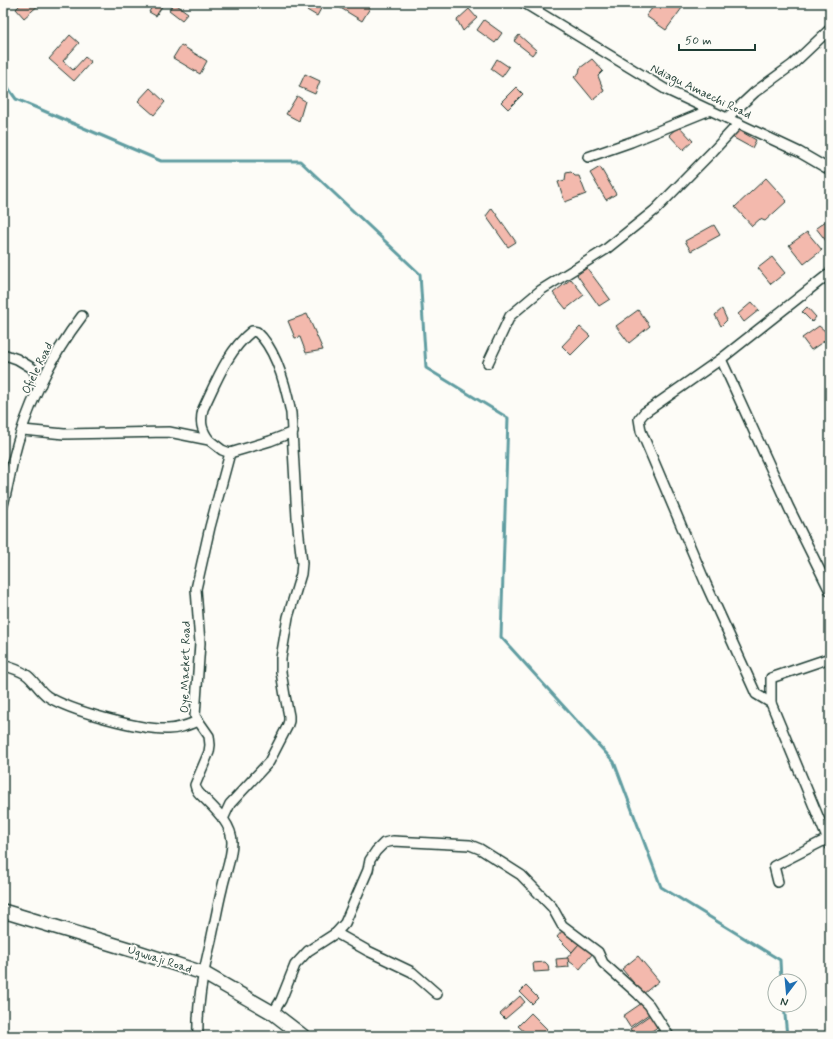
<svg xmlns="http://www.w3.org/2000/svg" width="833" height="1039" font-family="Mynerve,sans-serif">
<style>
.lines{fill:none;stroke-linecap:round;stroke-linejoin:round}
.stream{stroke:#619da1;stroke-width:3}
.building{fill:#f3b9ad;stroke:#1f3d34}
.minor-casing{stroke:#1f3d34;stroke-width:12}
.secondary-casing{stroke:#1f3d34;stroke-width:16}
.minor{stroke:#fdfcf7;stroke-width:9}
.secondary{stroke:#fdfcf7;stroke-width:13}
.labels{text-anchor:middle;stroke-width:3.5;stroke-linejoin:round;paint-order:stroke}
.street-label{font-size:12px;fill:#1f3d34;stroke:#fdfcf7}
</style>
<rect width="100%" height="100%" fill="#fdfcf7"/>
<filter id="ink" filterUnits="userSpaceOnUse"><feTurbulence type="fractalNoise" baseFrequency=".025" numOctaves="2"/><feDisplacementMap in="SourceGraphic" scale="8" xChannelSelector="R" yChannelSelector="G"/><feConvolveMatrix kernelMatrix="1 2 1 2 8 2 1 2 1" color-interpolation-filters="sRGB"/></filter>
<g filter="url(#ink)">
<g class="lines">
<!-- stream -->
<g class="stream">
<polyline points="3,81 16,99 161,161 300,161 420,274 426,368 508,418 501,637 614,762 661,887 780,960 781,981"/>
<polyline points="784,1005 787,1036"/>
</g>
</g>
<!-- building -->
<g class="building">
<polygon points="22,3 39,3 40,4 24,18 16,9"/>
<polygon points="154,3 164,3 156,16 149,12"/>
<polygon points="174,3 188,13 182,20 169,10"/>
<polygon points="295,3 324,3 317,16"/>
<polygon points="335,3 361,3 370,8 362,21 334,4"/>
<polygon points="656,3 675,3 682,8 666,30 646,16"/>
<polygon points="469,9 477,18 463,31 457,20"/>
<polygon points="484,20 502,33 495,43 477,30"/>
<polygon points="70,35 79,43 63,61 73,70 85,57 91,62 74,81 49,59"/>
<polygon points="519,35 536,50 532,55 514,41"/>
<polygon points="181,45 207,61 200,74 173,58"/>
<polygon points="497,59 509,67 502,77 491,69"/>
<polygon points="592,59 603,71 598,76 604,91 593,100 574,77 579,73 580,68"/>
<polygon points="305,74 320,81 315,94 299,87"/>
<polygon points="516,87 523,94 508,109 501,102"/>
<polygon points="150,88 165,102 154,115 138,101"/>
<polygon points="297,96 305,101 299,121 286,114"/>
<polygon points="679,126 693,141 683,150 669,135"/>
<polygon points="737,129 756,140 752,148 732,137"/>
<polygon points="600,167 616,194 606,200 590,173"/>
<polygon points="571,172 575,176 579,176 586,194 565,202 558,182 565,180 566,173"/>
<polygon points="766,178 787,201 765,221 760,219 752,226 735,207"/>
<polygon points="492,208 516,242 508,247 486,216"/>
<polygon points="830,218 830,246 816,228"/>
<polygon points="714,225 720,235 691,251 685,241"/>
<polygon points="807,232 822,250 804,264 789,245"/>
<polygon points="772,257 785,273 771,284 758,268"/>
<polygon points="587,268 610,299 599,306 577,275"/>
<polygon points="571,279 584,295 566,309 553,293"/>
<polygon points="752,302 759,310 744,322 738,314"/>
<polygon points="807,307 816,317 812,322 802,312"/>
<polygon points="722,309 727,320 721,326 715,315"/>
<polygon points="638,310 650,326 629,343 616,326"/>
<polygon points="307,314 323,350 306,353 300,337 295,338 288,321"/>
<polygon points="819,326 830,335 830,337 811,350 802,338"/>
<polygon points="580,327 590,336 571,355 562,346"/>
<polygon points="563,930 579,944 572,952 557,937"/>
<polygon points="579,944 593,953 580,969 566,959"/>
<polygon points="638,956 659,981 643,994 622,969"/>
<polygon points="568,958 569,967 557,968 556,959"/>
<polygon points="545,962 548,965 549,971 534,972 533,963"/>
<polygon points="526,986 538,998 532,1004 520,992"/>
<polygon points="520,996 525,1002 505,1019 500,1014"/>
<polygon points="642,1003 649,1014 630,1027 623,1016"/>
<polygon points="531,1013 547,1029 540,1036 529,1036 518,1026"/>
<polygon points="650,1015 658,1027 644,1036 635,1036 630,1029"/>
<polygon points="660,1029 665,1036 650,1036"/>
</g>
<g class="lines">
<defs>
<g id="minor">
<polyline points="524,3 665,89 799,152 830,170"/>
<polyline points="727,118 755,92 792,65 830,29"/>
<polyline points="588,157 631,142 710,110"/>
<polyline points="830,273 721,359 644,413 639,419 641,431 706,584 756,694 771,703 830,845"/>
<polyline points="3,354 17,359 32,368 41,384"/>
<polyline points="721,359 789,508 830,591"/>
<polyline points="488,363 510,316 541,290 605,250 655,210 713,151 739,123"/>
<polyline points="23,430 64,434 169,432 209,440 222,450 230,453 270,441 293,432"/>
<path d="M209,440C201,429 200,422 203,409C216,382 228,350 252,331L257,332C277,350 286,387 291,413L297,518L302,563L301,574L288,617L281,658V672L285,696L289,716V721L287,727L269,762L230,804L223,819"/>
<path d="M3,505C7,490 10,475 13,460C25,410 51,356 82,316"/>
<path d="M3,665C11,668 21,670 28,676C35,682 40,691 47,696C70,711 141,730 168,729C179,729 188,725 198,721"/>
<polyline points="771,703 771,678 830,658"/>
<polyline points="778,882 774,866 827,839"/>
<polyline points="336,933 368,951 412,972 437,994"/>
<polyline points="273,1013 281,1000 295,965 308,951 336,933 345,923 368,870 370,860 376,851 384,843 393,841 470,845 480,849 521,875 552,907 562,925 598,952 603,963 638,994 649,1005 669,1036"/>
<path d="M198,1036C197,1005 202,979 209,949C214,929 217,909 222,889C225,874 232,858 232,842C232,826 218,812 207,801C202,796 196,792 195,785L209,752L210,745L209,736L195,716L200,643L196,589L210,527L230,453"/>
</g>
<polyline id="secondary" points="3,911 135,951 203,973 273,1013 303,1036"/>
</defs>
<!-- minor casing -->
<use href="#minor" class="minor-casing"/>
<!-- secondary casing -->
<use href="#secondary" class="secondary-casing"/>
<!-- minor -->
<use href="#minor" class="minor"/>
<!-- secondary -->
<use href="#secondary" class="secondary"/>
</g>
</g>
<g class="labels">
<!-- street labels -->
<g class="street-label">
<text transform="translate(701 91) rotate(26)" y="4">Ndiagu Amaechi Road</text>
<text transform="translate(37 368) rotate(-64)" y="4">Ofiele Road</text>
<text transform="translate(185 667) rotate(-89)" y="4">Oye Maeket Road</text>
<text transform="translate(160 959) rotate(18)" y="4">Ugwuaji Road</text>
</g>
</g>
<!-- margin -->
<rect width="833" height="1039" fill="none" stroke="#fdfcf7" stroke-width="16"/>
<rect x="8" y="8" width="817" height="1023" fill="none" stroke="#1f3d34" stroke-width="1.5" filter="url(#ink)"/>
<!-- north arrow -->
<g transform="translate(787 993) rotate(196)"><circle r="19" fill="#fdfcf7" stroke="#a4b0a9"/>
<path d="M0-3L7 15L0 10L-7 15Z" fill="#1f6fb2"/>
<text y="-6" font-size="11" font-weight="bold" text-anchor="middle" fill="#1f3d34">N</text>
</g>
<!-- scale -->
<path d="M679 44v6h76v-6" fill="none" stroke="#1f3d34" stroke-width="2"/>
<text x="685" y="44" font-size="12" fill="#1f3d34" stroke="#fdfcf7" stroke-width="3" paint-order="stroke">50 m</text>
</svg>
